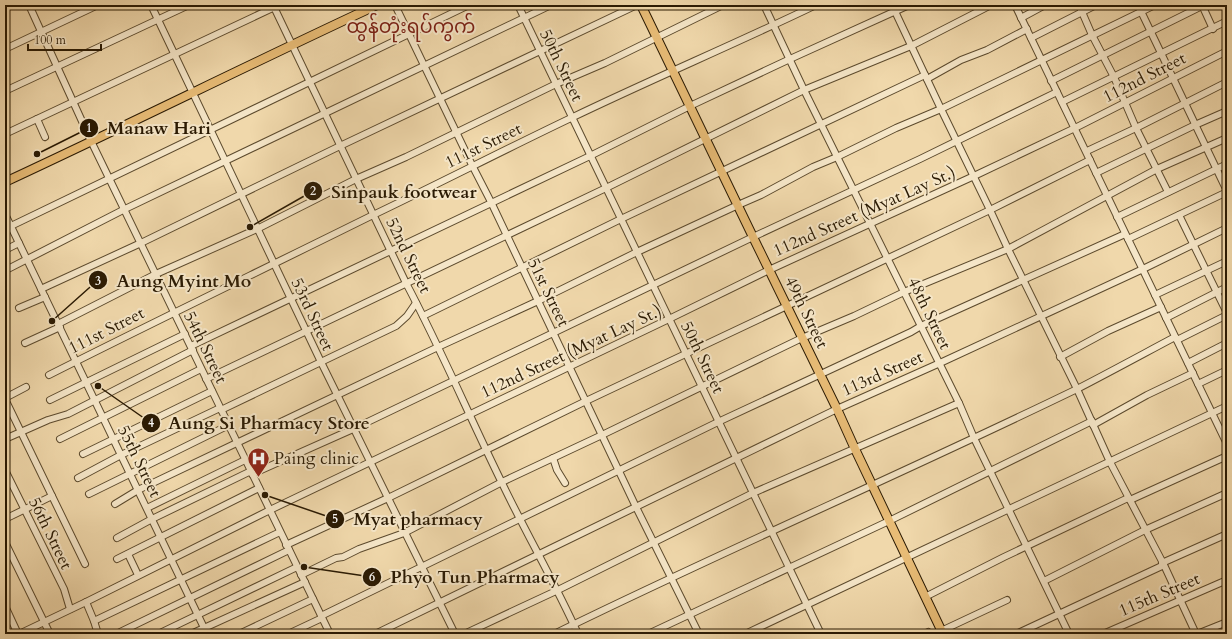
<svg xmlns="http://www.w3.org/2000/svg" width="1232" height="639" font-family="Cardo,'Noto Sans Myanmar',serif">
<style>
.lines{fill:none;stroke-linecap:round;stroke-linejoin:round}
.minor-casing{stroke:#5c4a2d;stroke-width:8}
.major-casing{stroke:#2a1a03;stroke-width:10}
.minor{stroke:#f5e6c8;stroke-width:6}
.major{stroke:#e8bc76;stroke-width:8}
.labels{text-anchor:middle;stroke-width:4;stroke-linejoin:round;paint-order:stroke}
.street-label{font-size:17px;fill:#2a1a03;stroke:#f5e6c8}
.poi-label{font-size:17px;fill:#2a1a03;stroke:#f5e6c8;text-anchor:start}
.quarter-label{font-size:19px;fill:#7a1f14;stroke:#f5e6c8}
.leader{fill:none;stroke:#2a1a03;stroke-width:1.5}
.callout-dot{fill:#2a1a03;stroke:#f5e6c8;stroke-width:1.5}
.mark-label{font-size:12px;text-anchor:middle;font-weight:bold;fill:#fff}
.callout-label{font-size:18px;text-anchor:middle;font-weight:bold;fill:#2a1a03;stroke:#f5e6c8;stroke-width:4;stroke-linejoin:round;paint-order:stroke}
</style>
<rect width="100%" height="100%" fill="#f0d8ab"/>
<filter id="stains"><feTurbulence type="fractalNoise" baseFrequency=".005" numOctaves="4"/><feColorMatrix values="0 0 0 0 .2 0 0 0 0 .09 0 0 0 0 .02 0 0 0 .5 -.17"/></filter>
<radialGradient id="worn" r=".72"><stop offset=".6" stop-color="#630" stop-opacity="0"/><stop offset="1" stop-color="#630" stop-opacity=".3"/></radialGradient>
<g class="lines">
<defs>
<g id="minor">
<polyline points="29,5 91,141 330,634"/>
<polyline points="151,5 321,362 455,634"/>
<path d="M273,5L406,283C441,349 470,418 503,485C527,535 555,583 578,634"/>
<polyline points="395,5 472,165 491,202 636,507 699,634"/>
<polyline points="518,5 821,634"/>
<polyline points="764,5 804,90 959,403 974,438 1069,634"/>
<polyline points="892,5 941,109 990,210 1008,249 1077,389 1110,462 1164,565 1196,634"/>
<polyline points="1015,5 1227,444"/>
<polyline points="1079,5 1092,35 1114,77 1136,128 1168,192"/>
<polyline points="1138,5 1227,191"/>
<polyline points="1202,5 1213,29"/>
<polyline points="5,7 9,5"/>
<polyline points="1021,18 1045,5"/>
<polyline points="1031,38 1096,5"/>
<polyline points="5,49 98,5"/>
<polyline points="927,79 961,60 987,50 1027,29"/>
<polyline points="1051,81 1204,5"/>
<polyline points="5,91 189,5"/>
<polyline points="1062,102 1227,21"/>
<polyline points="37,119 45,137"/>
<polyline points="5,134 279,5"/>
<polyline points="1087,151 1136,128 1227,82"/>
<polyline points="1096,173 1195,125 1227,111"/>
<polyline points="5,214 207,634"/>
<polyline points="1179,215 1227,313"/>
<polyline points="1117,217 1227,164"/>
<polyline points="11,226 469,5"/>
<polyline points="1128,239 1227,192"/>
<polyline points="5,250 19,243"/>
<polyline points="6,270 125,209 551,5"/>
<polyline points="41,289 141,243 340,146 637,5"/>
<polyline points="1155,295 1227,261"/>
<polyline points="19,308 45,297"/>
<polyline points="423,316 621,219 925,75"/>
<polyline points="1166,318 1227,287"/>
<polyline points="58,324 156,274 257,229 356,179 406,157 556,84 605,63 723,5"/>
<polyline points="1177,340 1227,315"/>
<polyline points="25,343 60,327"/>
<polyline points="191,346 590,156 690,106 790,59 909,5"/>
<polyline points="1060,357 1108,331 1161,307"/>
<polyline points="1188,363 1227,343"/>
<path d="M49,375C156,321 264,269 371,216C438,184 504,150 571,118C652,79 735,44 816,5"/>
<polyline points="206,379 606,188 804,90 911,46 991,5"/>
<polyline points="1198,384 1227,370"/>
<polyline points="5,398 26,387"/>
<polyline points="5,399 85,564"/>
<polyline points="50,400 185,334"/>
<polyline points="221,410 396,326 407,316 416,303"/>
<polyline points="1093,425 1147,395 1193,373"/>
<polyline points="5,439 48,420 68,414 193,350"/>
<polyline points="60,439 201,369"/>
<polyline points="83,454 212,391"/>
<polyline points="553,458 557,470 565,483"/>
<polyline points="5,470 64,589 70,609"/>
<polyline points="252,474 353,429 753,237 920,159 1057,92"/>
<polyline points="78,478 121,455 220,408"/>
<polyline points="89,494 229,425"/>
<polyline points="1130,500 1227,456"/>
<polyline points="115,504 138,490 438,347 538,301 637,252 738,205 761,195 813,167 837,157 896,128 941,109 1155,5"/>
<polyline points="147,508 245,460"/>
<polyline points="5,519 52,496"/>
<polyline points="117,538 152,519 251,471"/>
<polyline points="5,542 50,634"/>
<polyline points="286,545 388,498 586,401 990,210 1090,160"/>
<polyline points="128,554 138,575"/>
<polyline points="117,559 259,488"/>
<polyline points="1162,563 1227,534"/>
<polyline points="301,575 336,558 343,557 359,549 404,533 502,482 602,435 802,338 854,316 904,292 1008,249 1157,169 1227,138"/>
<polyline points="1044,581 1145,530 1227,493"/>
<polyline points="925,597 1004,557 1128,498"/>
<polyline points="86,602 94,621 98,634"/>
<polyline points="5,606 18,634"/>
<polyline points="94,621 280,532"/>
<polyline points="941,631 1007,600"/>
<polyline points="19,634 86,602 270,510 669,319 769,270 974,176 1075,128 1227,51"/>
<polyline points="116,634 289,550"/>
<polyline points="158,634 297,567"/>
<polyline points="191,634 305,582"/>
<polyline points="239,634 313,599"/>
<polyline points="288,634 322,618 321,616 718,422 911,332 921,326 1125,234"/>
<polyline points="375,634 837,409 940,363 1143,269 1227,228"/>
<polyline points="464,634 556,591 753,493 959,403"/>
<path d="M554,634C727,549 904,473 1077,389C1110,372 1143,354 1175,337"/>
<polyline points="648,634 889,521 1092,421"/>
<polyline points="745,634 1227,406"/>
<polyline points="924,634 928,632"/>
<polyline points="1016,634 1164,565"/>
<polyline points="1103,634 1227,580"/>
<polyline points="1197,634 1227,622"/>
</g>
<g id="major">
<polyline points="641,5 753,237 837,409 855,449 943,634"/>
<path d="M5,182C130,124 252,63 377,5"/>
</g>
</defs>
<!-- minor casing -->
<use href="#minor" class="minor-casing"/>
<!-- major casing -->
<use href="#major" class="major-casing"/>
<!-- minor -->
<use href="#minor" class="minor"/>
<!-- major -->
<use href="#major" class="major"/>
</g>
<!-- icons -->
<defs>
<symbol id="hospital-pin" viewBox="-11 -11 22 30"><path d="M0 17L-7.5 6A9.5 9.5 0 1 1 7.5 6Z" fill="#8f2418" stroke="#f5e6c8"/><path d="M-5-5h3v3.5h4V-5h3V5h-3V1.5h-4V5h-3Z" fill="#fff"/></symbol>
</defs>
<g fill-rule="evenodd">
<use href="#hospital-pin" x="246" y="446" width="25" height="34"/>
</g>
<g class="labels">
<!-- street labels -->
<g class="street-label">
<text transform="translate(562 65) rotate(64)" y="6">50th Street</text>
<text transform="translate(1144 77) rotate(-27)" y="6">112nd Street</text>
<text transform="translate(483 145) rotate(-26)" y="6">111st Street</text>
<text transform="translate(864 211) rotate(-24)" y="6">112nd Street (Myat Lay St.)</text>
<text transform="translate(409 255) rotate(64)" y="6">52nd Street</text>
<text transform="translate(549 292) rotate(64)" y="6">51st Street</text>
<text transform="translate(807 312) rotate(64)" y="6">49th Street</text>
<text transform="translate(930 313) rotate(64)" y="6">48th Street</text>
<text transform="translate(313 314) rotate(65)" y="6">53rd Street</text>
<text transform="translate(106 330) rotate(-27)" y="6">111st Street</text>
<text transform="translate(206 347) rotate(64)" y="6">54th Street</text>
<text transform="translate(571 351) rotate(-25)" y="6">112nd Street (Myat Lay St.)</text>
<text transform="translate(703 357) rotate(64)" y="6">50th Street</text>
<text transform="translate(882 373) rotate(-24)" y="6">113rd Street</text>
<text transform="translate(140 461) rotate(64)" y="6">55th Street</text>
<text transform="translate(51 533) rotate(64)" y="6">56th Street</text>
<text transform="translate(1159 594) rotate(-23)" y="6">115th Street</text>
</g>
<!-- poi labels -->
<g class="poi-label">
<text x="274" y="464">Paing clinic</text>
</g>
<!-- quarter labels -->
<g class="quarter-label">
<text x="411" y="33">ထွန်တုံးရပ်ကွက်</text>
</g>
</g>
<!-- callouts -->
<path class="leader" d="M37 154L89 128M250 227L313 191M52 321L98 280M98 386L151 423M265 495L335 519M304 567L372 577"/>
<g class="callout-dot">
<circle cx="37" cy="154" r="4"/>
<circle cx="250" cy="227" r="4"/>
<circle cx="52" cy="321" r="4"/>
<circle cx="98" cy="386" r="4"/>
<circle cx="265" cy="495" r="4"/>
<circle cx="304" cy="567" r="4"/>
<circle cx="89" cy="128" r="10"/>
<circle cx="313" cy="191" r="10"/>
<circle cx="98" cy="280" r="10"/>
<circle cx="151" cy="423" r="10"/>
<circle cx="335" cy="519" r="10"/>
<circle cx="372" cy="577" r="10"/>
</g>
<g class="mark-label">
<text x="89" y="132">1</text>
<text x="313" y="195">2</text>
<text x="98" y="285">3</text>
<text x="151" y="427">4</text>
<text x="335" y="523">5</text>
<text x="372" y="581">6</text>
</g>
<g class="callout-label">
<text x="159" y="134">Manaw Hari</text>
<text x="404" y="198">Sinpauk footwear</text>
<text x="184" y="287">Aung Myint Mo</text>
<text x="269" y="429">Aung Si Pharmacy Store</text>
<text x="418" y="525">Myat pharmacy</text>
<text x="475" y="583">Phyo Tun Pharmacy</text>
</g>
<!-- margin -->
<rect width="1232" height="639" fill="none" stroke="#f0d8ab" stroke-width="20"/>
<rect x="6" y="6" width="1220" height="627" fill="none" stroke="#2a1a03" stroke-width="2"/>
<rect x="10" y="10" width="1212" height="619" fill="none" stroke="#2a1a03"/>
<!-- scale -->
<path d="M28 44v6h73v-6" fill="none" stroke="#2a1a03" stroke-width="2"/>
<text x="34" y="44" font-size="12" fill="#2a1a03" stroke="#f5e6c8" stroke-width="3" paint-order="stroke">100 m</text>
<rect width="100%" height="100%" filter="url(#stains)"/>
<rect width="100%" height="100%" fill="url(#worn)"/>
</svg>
